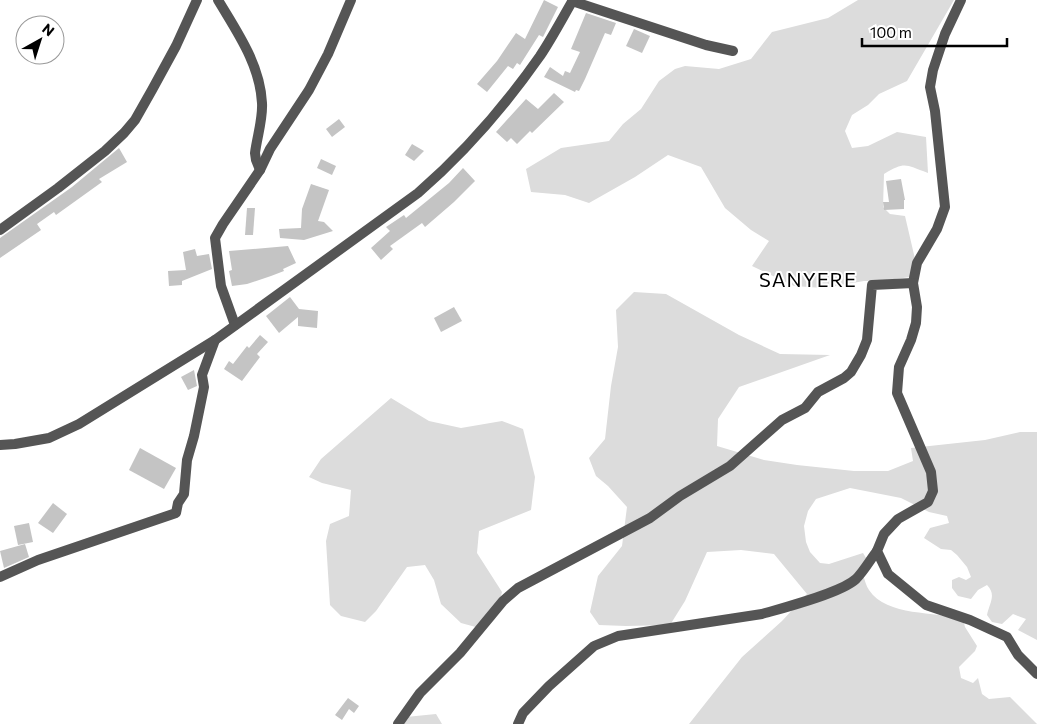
<svg xmlns="http://www.w3.org/2000/svg" width="1037" height="724" font-family="Commissioner,sans-serif">
<style>
.green{fill:#dcdcdc}
.building{fill:#c4c4c4}
.lines{fill:none;stroke-linecap:round;stroke-linejoin:round}
.minor{stroke:#555;stroke-width:10}
.tertiary{stroke:#555;stroke-width:10}
.labels{text-anchor:middle;stroke-width:4;stroke-linejoin:round;paint-order:stroke}
.quarter-label{font-size:20px;letter-spacing:1px;fill:#000;stroke:#fff}
</style>
<rect width="100%" height="100%" fill="#fff"/>
<!-- green -->
<g class="green">
<path d="M858,0H954L907,81L879,94L868,105L852,115L845,131L852,148L868,146L897,132L926,137L928,173C905,165 906,161 884,174L883,207L890,214L905,216L919,276L878,281H864L823,288L794,286L752,266L769,241L751,230L725,208L701,167L668,155L635,177L589,203L565,195L531,192L526,169L561,148L609,141L623,124L641,109L659,81L675,69L685,66L719,69L751,59L772,32L828,18Z"/>
<path d="M634,292L666,294L739,335L780,354L830,355L739,387L718,419L717,446L764,460L797,465L854,471H888L913,461L911,448L985,440L1020,432H1037V640L1018,630L1026,619L1013,614L1002,624L992,622L987,615C989,604 997,595 987,585L978,590L971,599L958,596L952,588V580L959,577L966,580L971,577L967,567L957,555L951,550L941,549L924,538L930,528L949,523L947,516L929,512L901,498L850,488L816,499L808,511L804,526L806,542L810,552L820,563L829,564L863,553L871,566L863,575C865,580 866,586 869,590C887,617 935,611 963,619L965,627L977,646L975,651L959,667L961,678L973,683L978,678L982,694L989,699L1010,697L1037,724H689L742,657L782,621L807,594L774,554L741,550L707,552L685,601L670,625L626,626L599,625L590,612L598,576L622,546L627,507L608,486L596,476L589,458L605,439L611,386L618,347L616,310Z"/>
<polygon points="391,398 429,421 461,428 502,421 523,429 535,477 531,510 479,531 477,553 502,592 495,619 483,629 461,623 441,604 434,580 425,565 407,567 376,611 365,622 341,616 330,605 326,541 330,524 349,516 351,490 322,483 309,477 321,459"/>
<polygon points="436,714 442,724 400,724 406,717"/>
</g>
<!-- building -->
<g class="building">
<polygon points="544,0 558,7 543,37 539,35 520,65 517,63 513,69 508,66 487,92 477,84 497,61 516,33 525,39"/>
<polygon points="586,13 616,23 611,35 605,33 585,79 579,91 576,90 575,92 544,77 550,67 563,76 565,71 570,73 580,52 571,49"/>
<polygon points="634,29 650,36 642,53 626,46"/>
<polygon points="554,93 564,102 532,133 530,131 517,144 511,138 507,142 496,132 526,99 538,109"/>
<polygon points="339,119 345,127 332,137 326,129"/>
<polygon points="412,144 424,151 414,161 405,155"/>
<polygon points="119,148 127,162 99,179 102,182 56,215 54,212 37,224 41,230 0,258 0,238 72,187"/>
<polygon points="321,159 336,166 332,175 317,168"/>
<polygon points="463,168 475,181 454,202 425,227 422,223 390,246 393,249 381,260 371,248 390,231 386,227 404,215 406,218 449,183"/>
<polygon points="901,179 905,200 904,200 904,209 884,210 883,202 889,202 886,181"/>
<polygon points="311,184 329,190 318,221 324,222 333,231 304,240 280,238 279,229 301,228 302,209"/>
<polygon points="247,208 255,208 253,235 245,235"/>
<polygon points="288,246 296,263 283,269 284,271 271,276 247,284 232,286 229,271 232,270 229,251"/>
<polygon points="195,249 197,256 209,254 212,269 182,281 182,285 169,286 168,271 186,270 183,252"/>
<polygon points="290,297 299,309 318,311 317,328 298,326 298,317 279,333 266,316"/>
<polygon points="454,307 462,321 441,332 434,318"/>
<polygon points="260,335 268,342 257,354 260,357 242,381 224,369 229,361 233,364 247,346 249,348"/>
<polygon points="194,370 197,386 188,390 181,377"/>
<polygon points="140,448 176,468 164,489 129,470"/>
<polygon points="53,503 67,514 53,533 38,523"/>
<polygon points="29,523 33,542 18,545 14,526"/>
<polygon points="25,544 29,557 4,568 0,551"/>
<polygon points="348,698 359,706 354,713 349,709 342,720 335,715"/>
</g>
<g class="lines">
<!-- minor -->
<g class="minor">
<path d="M218,0C237,32 260,64 262,103C263,119 257,137 255,153L256,160L260,170"/>
<polyline points="961,0 945,34 933,70 930,87 935,111 945,207 937,229 917,263 913,283 917,307 916,323 911,340 899,367 897,393 931,472 933,491 928,502 898,519 884,534 877,551 888,574 926,605 970,620 1007,637 1018,655 1037,674"/>
<polyline points="572,1 706,45 733,51"/>
<polyline points="0,230 58,188 105,151 124,133 135,120 152,90 176,46 197,0"/>
<polyline points="235,325 221,286 215,238 223,224 260,170 270,149 309,90 328,54 351,0"/>
<polyline points="0,577 38,560 176,513 178,503 184,494 187,460 194,436 204,387 202,375 215,340"/>
<polyline points="398,724 420,693 460,653 503,601 518,588 650,518 680,496 730,466 782,420 805,408 818,392 844,378 851,372 861,355 867,340 872,285 913,283"/>
<path d="M518,724L523,713L549,686L594,646L618,636L762,614C783,608 841,593 856,579C864,571 870,560 877,551"/>
</g>
<!-- tertiary -->
<path class="tertiary" d="M0,445L15,444L49,438L79,424L215,340L418,193C464,153 505,106 540,56C552,38 562,19 573,0"/>
</g>
<g class="labels">
<!-- quarter labels -->
<g class="quarter-label">
<text x="808" y="287">SANYERE</text>
</g>
</g>
<!-- north arrow -->
<g transform="translate(40 40) rotate(39)"><circle r="24" fill="#ffffff" stroke="#999999"/>
<path d="M0-4L9 19L0 12L-9 19Z" fill="#000000"/>
<text y="-8" font-size="14" font-weight="bold" text-anchor="middle" fill="#000000">N</text>
</g>
<!-- scale -->
<path d="M862 38v8h145v-8" fill="none" stroke="#000000" stroke-width="2.5"/>
<text x="870" y="38" font-size="15" fill="#000000" stroke="#ffffff" stroke-width="4" paint-order="stroke">100 m</text>
</svg>
